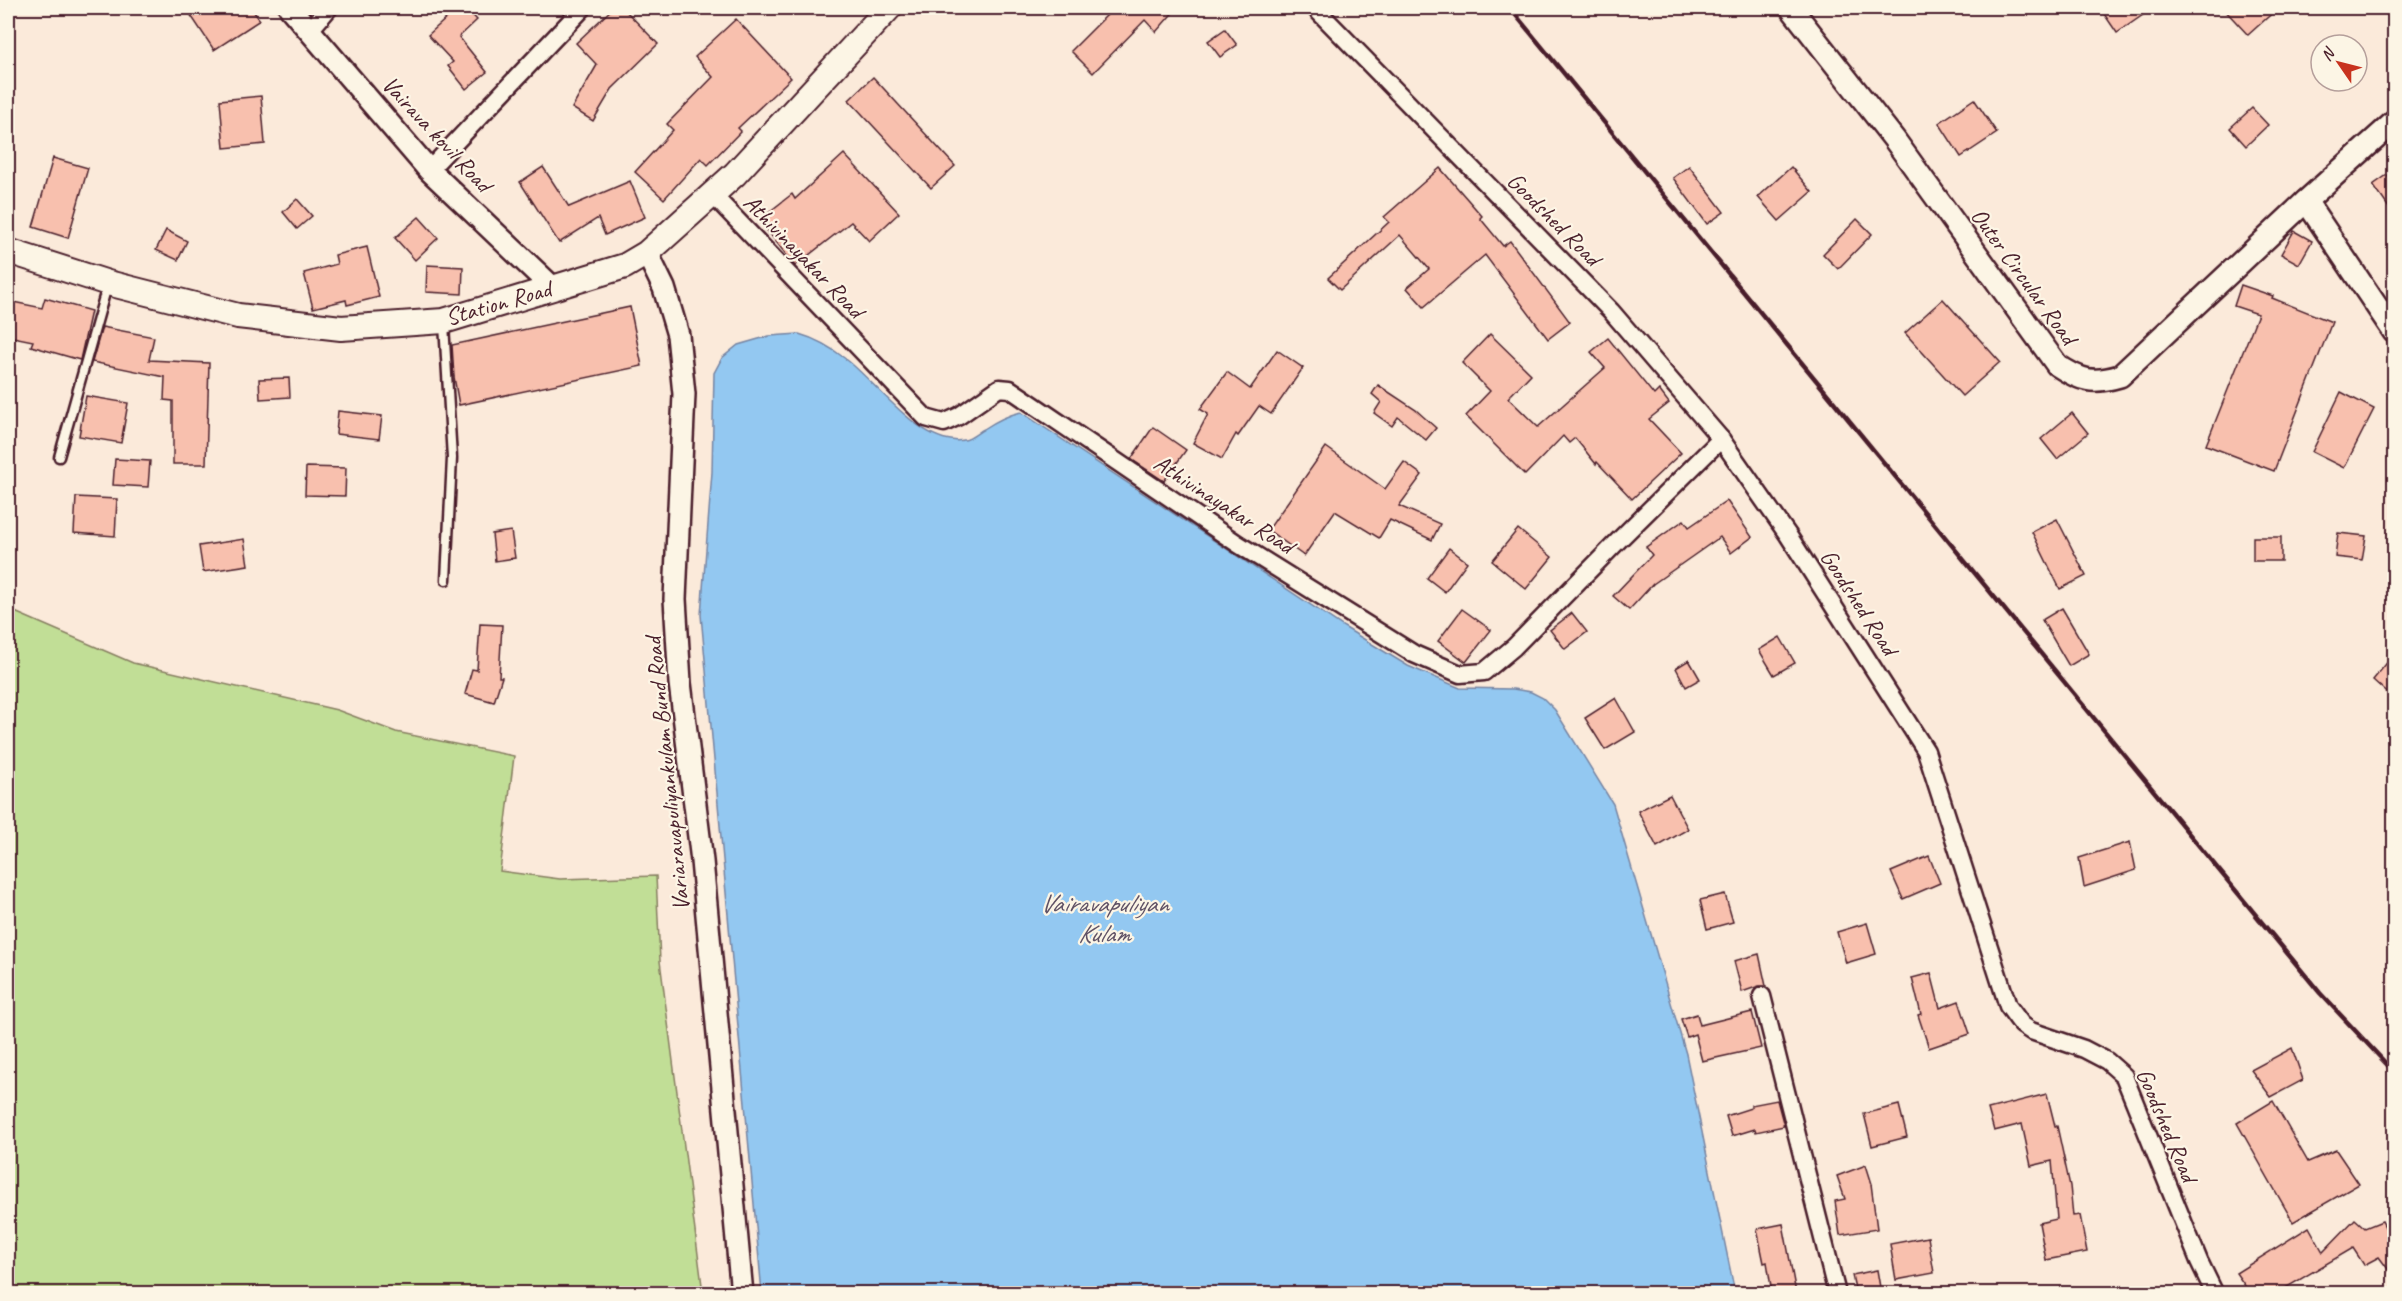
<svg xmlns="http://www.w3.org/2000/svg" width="2402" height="1301" font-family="Caveat,sans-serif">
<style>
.green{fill:#c1de96;stroke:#867e60;stroke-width:1.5}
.water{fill:#93c8f1;stroke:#7684a2;stroke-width:1.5}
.building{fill:#f8c0ae;stroke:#4a1f2b;stroke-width:1.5}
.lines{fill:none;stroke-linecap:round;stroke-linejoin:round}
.service-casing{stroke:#4a1f2b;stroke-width:13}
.minor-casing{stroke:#4a1f2b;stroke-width:21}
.tertiary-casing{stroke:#4a1f2b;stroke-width:26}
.secondary-casing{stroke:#4a1f2b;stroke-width:28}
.path{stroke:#4a1f2b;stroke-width:4;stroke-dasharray:6 4.5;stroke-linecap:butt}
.service{stroke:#fcf5e5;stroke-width:8}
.minor{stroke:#fcf5e5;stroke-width:16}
.tertiary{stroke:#fcf5e5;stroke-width:21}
.secondary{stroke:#fcf5e5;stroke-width:24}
.rail{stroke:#4a1f2b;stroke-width:4.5}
.labels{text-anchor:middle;stroke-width:4.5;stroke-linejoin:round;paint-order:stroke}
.street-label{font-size:24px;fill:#4a1f2b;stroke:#fcf5e5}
.water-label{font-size:26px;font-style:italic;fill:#605266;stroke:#fcf5e5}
</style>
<rect width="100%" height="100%" fill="#fbeada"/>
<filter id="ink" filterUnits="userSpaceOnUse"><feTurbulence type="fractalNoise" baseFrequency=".0167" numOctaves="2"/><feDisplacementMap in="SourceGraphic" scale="12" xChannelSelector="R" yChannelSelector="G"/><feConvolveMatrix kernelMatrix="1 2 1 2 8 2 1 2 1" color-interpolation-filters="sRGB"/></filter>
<g filter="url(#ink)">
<!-- green -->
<polygon class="green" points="8,609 133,663 337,710 396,732 514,756 500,871 560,879 656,876 660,961 703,1293 8,1293"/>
<!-- water -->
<path class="water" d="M799,334C817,339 832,348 847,360C877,383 922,448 964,440C971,439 978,432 984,429C996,421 1008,415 1021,412L1344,627L1408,666L1460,688L1513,689L1531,692L1543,698L1555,710L1613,804L1686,1054L1735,1293H762L701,615L712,472L714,373L722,358L738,345L769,336Z"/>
<!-- building -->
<g class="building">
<polygon points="186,8 251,8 260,20 214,50"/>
<polygon points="458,8 466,8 477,20 459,37 487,72 466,89 448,66 453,62 428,35"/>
<polygon points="613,8 623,8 658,44 612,89 593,121 572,108 597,65 576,43"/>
<polygon points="1114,8 1177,8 1156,32 1145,20 1093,73 1071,51"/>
<polygon points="2100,8 2153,8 2117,33"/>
<polygon points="2223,8 2278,8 2248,35"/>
<polygon points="736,19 791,78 738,128 741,131 708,165 701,158 664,199 635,172 673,130 667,124 713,77 695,57"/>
<polygon points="1225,29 1237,45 1220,57 1208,41"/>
<polygon points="873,77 955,166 931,188 849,100"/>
<polygon points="261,96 265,144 224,148 220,100"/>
<polygon points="1974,99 1997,133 1961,157 1939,123"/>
<polygon points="2252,108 2268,125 2246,146 2230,128"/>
<polygon points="844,154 899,213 869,241 851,222 795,266 759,220 792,194 795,199"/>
<polygon points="53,158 88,168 68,238 33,227"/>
<polygon points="1689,166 1724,212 1707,224 1673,178"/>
<polygon points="543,167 569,207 630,181 645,217 605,235 598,218 559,243 520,182"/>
<polygon points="1791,167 1812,192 1779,221 1758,197"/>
<polygon points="1440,168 1482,216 1480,218 1503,246 1510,241 1570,322 1548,339 1485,255 1424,307 1407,288 1429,269 1400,235 1340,290 1328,278 1389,222 1384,217"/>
<polygon points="2387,175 2394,185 2394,215 2373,185"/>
<polygon points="297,199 312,216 297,229 283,212"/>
<polygon points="419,217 438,238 415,260 395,238"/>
<polygon points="1857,219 1872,234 1838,269 1823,254"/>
<polygon points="166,230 187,241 178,260 156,250"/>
<polygon points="2294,231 2312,241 2299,264 2281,254"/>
<polygon points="367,247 379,297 347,305 346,300 313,308 304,273 337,264 335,255"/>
<polygon points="427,265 463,267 462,294 426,292"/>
<polygon points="2241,285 2273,296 2272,298 2332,322 2274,471 2206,445 2258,314 2234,306"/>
<polygon points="45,298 91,311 80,360 31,346 33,341 8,336 8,301 42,308"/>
<polygon points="1943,299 2000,362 1962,396 1905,333"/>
<polygon points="630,307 642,366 459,405 454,377 452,345"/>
<polygon points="102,327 154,337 149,360 209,363 206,464 173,464 173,401 164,400 165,377 92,362"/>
<polygon points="1490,334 1531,374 1508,398 1538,427 1605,368 1591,352 1608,338 1654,395 1659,390 1669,403 1649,419 1681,453 1632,499 1597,462 1596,464 1575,438 1569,443 1563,436 1525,475 1466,416 1490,391 1462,363"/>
<polygon points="1277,350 1303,368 1271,414 1259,406 1238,436 1236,434 1222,459 1193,443 1208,414 1200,409 1227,372 1250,389"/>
<polygon points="289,378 290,397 260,399 259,379"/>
<polygon points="1378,385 1416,410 1436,428 1426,440 1398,417 1392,426 1374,413 1381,402 1372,394"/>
<polygon points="2341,392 2374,409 2344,468 2312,452"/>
<polygon points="86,396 128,403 121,443 79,436"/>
<polygon points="338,411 382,416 379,439 336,434"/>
<polygon points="2072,413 2088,433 2057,459 2041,439"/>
<polygon points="1153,427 1186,450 1164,481 1131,459"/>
<polygon points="1326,447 1385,489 1404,462 1422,475 1399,506 1440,524 1432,540 1390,520 1379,538 1335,511 1304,556 1268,530"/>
<polygon points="115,459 150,461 148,487 113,485"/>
<polygon points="306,467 346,468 345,496 305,495"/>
<polygon points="76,497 117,499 115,536 74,533"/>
<polygon points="1727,501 1752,537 1731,553 1720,537 1653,584 1629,610 1613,596 1652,555 1646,547 1684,520 1689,527"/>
<polygon points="2057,519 2086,576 2060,589 2032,532"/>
<polygon points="1518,529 1552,557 1526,589 1492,561"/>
<polygon points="511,531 515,558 495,561 492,534"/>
<polygon points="2338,533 2366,536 2362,560 2335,557"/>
<rect x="2253" y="537" width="28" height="24"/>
<polygon points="244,539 248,565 203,572 199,546"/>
<polygon points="1449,548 1467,562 1445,592 1427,578"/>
<polygon points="2062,608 2089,654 2069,666 2042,620"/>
<polygon points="1462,609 1491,630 1466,662 1438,641"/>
<polygon points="1572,613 1587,632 1565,649 1550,630"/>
<polygon points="480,624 502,625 499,677 502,677 494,702 465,694 472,669 477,670"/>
<polygon points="1780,637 1795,663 1774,675 1759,650"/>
<polygon points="2394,654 2394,699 2373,680"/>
<polygon points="1689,660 1700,679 1686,687 1676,668"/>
<polygon points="1616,698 1635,732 1605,750 1585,718"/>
<polygon points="1670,795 1688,829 1657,847 1638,811"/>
<polygon points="2130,842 2136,870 2084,887 2079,858"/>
<polygon points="1929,856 1940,883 1903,899 1891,872"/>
<polygon points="1725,894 1733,922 1707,929 1700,900"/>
<polygon points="1867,923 1876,954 1846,963 1837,932"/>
<polygon points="1759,954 1766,986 1759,986 1742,992 1734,961"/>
<polygon points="1931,973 1940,1008 1959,1001 1970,1034 1929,1048 1918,1015 1921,1014 1912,978"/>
<polygon points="1752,1012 1761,1048 1702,1061 1695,1034 1687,1037 1681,1019 1697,1014 1700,1025"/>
<polygon points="2292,1048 2303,1080 2271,1097 2251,1070"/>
<polygon points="2047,1094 2055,1126 2057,1126 2070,1186 2073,1216 2080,1215 2087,1252 2046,1260 2039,1223 2057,1219 2052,1161 2031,1166 2022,1124 1994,1131 1988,1109"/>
<polygon points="1777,1100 1784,1126 1756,1132 1755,1129 1732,1136 1726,1116 1751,1108 1751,1105"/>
<polygon points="2273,1101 2308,1162 2336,1150 2359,1184 2293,1222 2237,1123"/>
<polygon points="1899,1105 1907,1137 1872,1146 1864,1114"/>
<polygon points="1866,1165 1872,1184 1871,1184 1877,1229 1840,1235 1835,1201 1845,1199 1837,1176"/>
<polygon points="2355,1219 2365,1228 2382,1221 2394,1245 2394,1277 2379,1257 2364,1265 2353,1248 2277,1293 2250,1293 2236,1273 2309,1227 2323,1252"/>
<polygon points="1783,1224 1796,1293 1772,1293 1767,1262 1764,1263 1757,1229"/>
<polygon points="1928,1237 1934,1273 1896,1280 1890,1244"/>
<polygon points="1877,1270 1881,1293 1856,1293 1852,1275"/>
</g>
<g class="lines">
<defs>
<g id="service">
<polyline points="444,324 452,458 446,580"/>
<polyline points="59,457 107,286"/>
</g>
<g id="minor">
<polyline points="1315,8 1611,311 1721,439 1788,535 1926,751 2008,1006 2022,1025 2031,1031 2084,1049 2107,1061 2124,1076 2199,1261 2215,1294"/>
<polyline points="310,30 329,8"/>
<polyline points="429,170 583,8"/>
<polyline points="712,194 926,418 944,423 959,416 999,388 1010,389 1238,544 1414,654 1460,674 1484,672 1514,647 1619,540 1721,439"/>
<polyline points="1762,996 1837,1294"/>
</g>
<g id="tertiary">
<polyline points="290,8 429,170 553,288"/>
<path d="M1791,8L1894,139L2057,365C2081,381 2093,384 2120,376L2306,201L2394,122"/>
<polyline points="2306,201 2394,332"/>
<polyline points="647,253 664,288 678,335 684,394 675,599 680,683 702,861 742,1294"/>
</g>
<polyline id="secondary" points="8,251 108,283 238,316 341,328 444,321 625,266 647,253 735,174 889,8"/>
</defs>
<!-- service casing -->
<use href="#service" class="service-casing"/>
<!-- minor casing -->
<use href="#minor" class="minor-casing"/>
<!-- tertiary casing -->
<use href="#tertiary" class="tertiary-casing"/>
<!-- secondary casing -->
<use href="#secondary" class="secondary-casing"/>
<!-- path -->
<polyline class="path" points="2394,801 2390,810 2394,815"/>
<!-- service -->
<use href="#service" class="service"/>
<!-- minor -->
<use href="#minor" class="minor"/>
<!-- tertiary -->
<use href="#tertiary" class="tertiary"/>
<!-- secondary -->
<use href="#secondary" class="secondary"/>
<!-- rail -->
<polyline class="rail" points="1510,8 2320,993 2394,1072"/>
</g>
</g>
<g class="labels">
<!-- street labels -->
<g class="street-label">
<text transform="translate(437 134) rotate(47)" y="8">Vairava kovil Road</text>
<text transform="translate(1554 219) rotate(45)" y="8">Goodshed Road</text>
<text transform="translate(804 256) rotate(46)" y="8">Athivinayakar Road</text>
<text transform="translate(2024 276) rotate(54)" y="8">Outer Circular Road</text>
<text transform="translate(498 303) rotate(-16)" y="8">Station Road</text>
<text transform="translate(1224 504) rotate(33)" y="8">Athivinayakar Road</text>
<text transform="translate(1859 602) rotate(57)" y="8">Goodshed Road</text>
<text transform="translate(667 774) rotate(-96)" y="8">Variaravapuliyankulam Bund Road</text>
<text transform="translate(2167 1125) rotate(67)" y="8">Goodshed Road</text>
</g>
<!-- water labels -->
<g class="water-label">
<text x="1104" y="912">Vairavapuliyan<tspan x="1104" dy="30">Kulam</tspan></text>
</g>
</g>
<!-- margin -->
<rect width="2402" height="1301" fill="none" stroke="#fcf5e5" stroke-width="30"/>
<rect x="15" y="15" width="2372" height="1271" fill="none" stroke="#4a1f2b" stroke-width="2" filter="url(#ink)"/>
<!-- north arrow -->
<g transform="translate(2339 63) rotate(305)"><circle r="28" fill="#fcf5e5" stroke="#b59f9b" stroke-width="1.5"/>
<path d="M0-4.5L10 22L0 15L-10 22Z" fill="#c8321e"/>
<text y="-9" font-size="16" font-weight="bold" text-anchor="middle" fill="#4a1f2b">N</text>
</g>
</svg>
